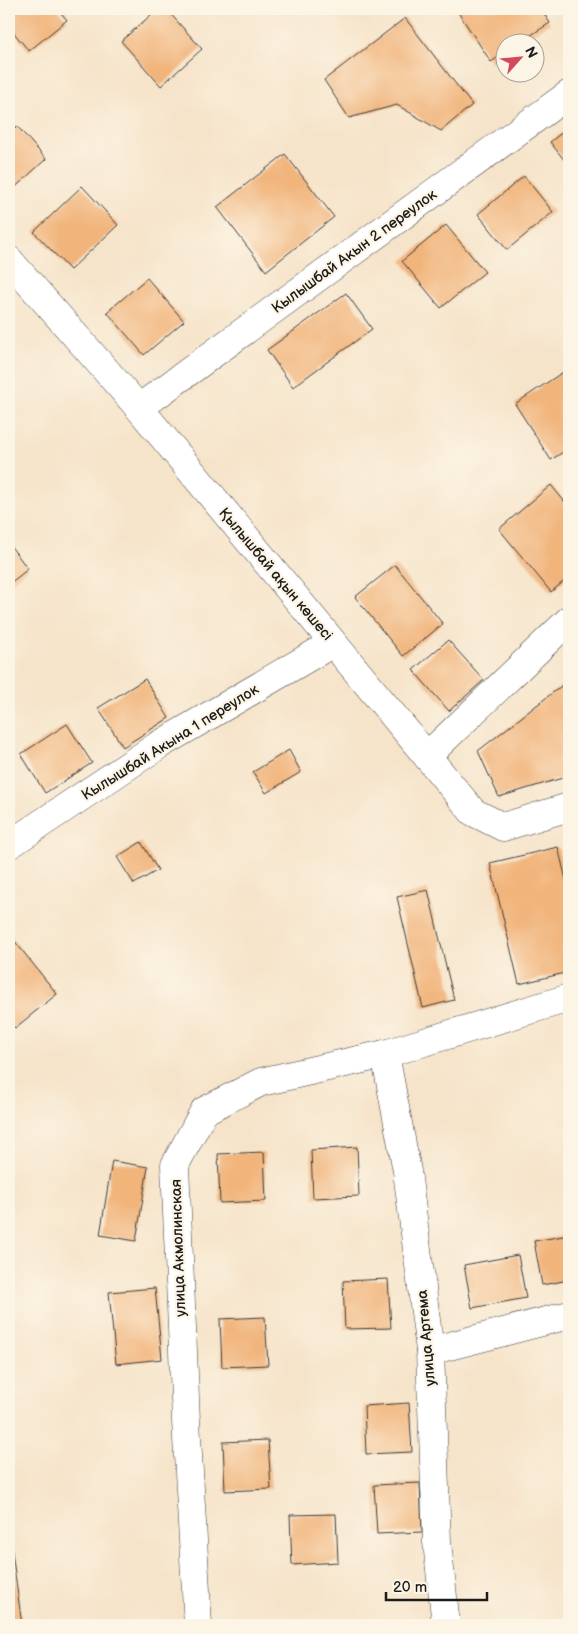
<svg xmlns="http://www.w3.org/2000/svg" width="578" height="1634" font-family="'Balsamiq Sans',sans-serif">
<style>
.building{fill:#f1b47a}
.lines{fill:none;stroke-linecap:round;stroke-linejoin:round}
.street-casing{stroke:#3d3a36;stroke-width:29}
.street{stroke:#fff;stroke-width:28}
.labels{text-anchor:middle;stroke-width:4.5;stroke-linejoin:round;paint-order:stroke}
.street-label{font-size:15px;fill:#1c1c1c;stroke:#fcf5e5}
</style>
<rect width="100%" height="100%" fill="#fcf5e5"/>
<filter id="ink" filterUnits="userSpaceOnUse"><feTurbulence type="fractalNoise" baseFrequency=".02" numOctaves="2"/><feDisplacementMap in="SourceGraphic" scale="10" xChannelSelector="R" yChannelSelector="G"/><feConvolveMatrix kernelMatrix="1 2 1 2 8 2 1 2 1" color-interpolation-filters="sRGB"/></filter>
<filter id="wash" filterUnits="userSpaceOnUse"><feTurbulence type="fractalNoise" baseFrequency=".0096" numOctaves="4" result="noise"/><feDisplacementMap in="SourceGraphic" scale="20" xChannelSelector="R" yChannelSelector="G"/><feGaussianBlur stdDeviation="1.12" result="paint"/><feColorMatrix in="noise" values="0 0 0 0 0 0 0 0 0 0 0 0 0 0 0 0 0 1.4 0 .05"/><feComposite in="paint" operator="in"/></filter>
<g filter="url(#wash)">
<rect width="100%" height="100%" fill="#f6e4ca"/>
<g id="blocks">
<!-- building -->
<g class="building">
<polygon points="9,9 57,9 67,20 29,51 9,27"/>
<polygon points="158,9 166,9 202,49 161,86 121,41"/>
<polygon points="456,9 541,9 550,23 520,42 506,42 506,52 491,62"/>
<polygon points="405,18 472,105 441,131 397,105 349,118 324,80"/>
<polygon points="17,126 46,159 9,193 9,133"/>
<polygon points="569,127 569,166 550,142"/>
<polygon points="285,154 334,217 266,271 217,207"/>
<polygon points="524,176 553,212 507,250 478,214"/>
<polygon points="82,186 118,225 70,270 34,232"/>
<polygon points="446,225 485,272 441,308 402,261"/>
<polygon points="147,278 184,321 144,355 107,312"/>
<polygon points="346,293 372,329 293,387 267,350"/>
<polygon points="563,372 569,381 569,448 551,460 515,404"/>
<polygon points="551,485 569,507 569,577 551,592 499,529"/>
<polygon points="9,544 28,569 9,584"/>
<polygon points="395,565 443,624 403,656 355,597"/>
<polygon points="448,640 484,680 449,711 413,670"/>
<polygon points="145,679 169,718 123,747 98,708"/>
<polygon points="565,683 569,692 569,776 499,797 478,751"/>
<polygon points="67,724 92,763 45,793 21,754"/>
<polygon points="289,750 301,772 266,793 253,772"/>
<polygon points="141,842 158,870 134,884 117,857"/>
<polygon points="558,847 569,892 569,972 519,984 490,863"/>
<polygon points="428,890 454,1000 423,1008 397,897"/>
<polygon points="9,934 57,994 15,1028 9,1021"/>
<polygon points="357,1147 359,1196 313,1198 311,1150"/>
<polygon points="264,1152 266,1201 220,1203 218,1154"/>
<polygon points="112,1161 148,1167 136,1241 100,1235"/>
<polygon points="569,1235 569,1280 542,1285 534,1241"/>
<polygon points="518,1255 526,1298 472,1308 464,1265"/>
<polygon points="388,1279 391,1328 345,1329 343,1281"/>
<polygon points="155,1288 162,1359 116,1364 109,1292"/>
<polygon points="265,1317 268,1365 222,1367 220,1319"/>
<polygon points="409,1403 412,1452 366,1454 364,1406"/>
<polygon points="268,1440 271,1489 225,1491 223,1442"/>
<polygon points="420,1483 422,1532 377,1534 374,1485"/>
<polygon points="336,1514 338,1562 292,1565 290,1515"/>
<polygon points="10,1537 22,1625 9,1625"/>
</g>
</g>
</g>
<g filter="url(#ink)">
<use href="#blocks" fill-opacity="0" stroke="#3d3a36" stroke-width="1"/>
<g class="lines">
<defs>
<g id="street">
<polyline points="9,260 139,408 473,812 503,827 569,807"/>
<polyline points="139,408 569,94"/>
<polyline points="427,756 569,620"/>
<polyline points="9,845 159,745 333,643"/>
<polyline points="385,1054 407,1171 430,1351 437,1542 446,1625"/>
<polyline points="430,1351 569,1315"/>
<polyline points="198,1625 186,1421 175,1165 204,1111 261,1082 385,1054 569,998"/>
</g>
</defs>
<!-- street casing -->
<use href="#street" class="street-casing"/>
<!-- street -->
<use href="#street" class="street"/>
</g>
</g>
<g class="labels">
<!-- street labels -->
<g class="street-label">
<text transform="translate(354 251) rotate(-36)" y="5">Кылышбай Акын 2 переулок</text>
<text transform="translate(276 574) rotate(50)" y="5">Қылышбай ақын көшесі</text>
<text transform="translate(170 742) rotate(-32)" y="5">Кылышбай Акына 1 переулок</text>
<text transform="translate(178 1248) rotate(-92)" y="5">улица Акмолинская</text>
<text transform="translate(426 1338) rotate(-95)" y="5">улица Артема</text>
</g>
</g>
<!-- margin -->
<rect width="578" height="1634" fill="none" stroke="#fcf5e5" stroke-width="30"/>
<!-- north arrow -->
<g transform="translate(520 58) rotate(63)"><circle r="24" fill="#fcf5e5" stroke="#a29e95"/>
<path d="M0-4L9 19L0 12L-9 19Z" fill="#d1495b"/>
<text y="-8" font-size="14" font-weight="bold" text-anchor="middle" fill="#1c1c1c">N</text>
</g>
<!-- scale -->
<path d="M386 1592v8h101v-8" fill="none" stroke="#1c1c1c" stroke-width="2.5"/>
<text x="393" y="1592" font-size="15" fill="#1c1c1c" stroke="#fcf5e5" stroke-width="4" paint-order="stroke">20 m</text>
</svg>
